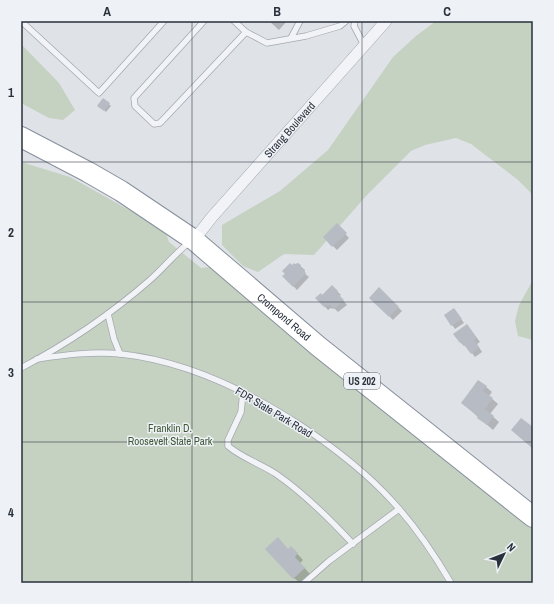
<svg xmlns="http://www.w3.org/2000/svg" width="554" height="604" font-family="'Archivo Narrow',sans-serif">
<style>
.green{fill:#c5d1c1}
.shadow{fill:#0003}
.building{fill:#b7bcc4}
.lines{fill:none;stroke-linecap:round;stroke-linejoin:round}
.lane-casing{stroke:#a5a9b1;stroke-width:7}
.street-casing{stroke:#a5a9b1;stroke-width:12}
.highway-casing{stroke:#87909d;stroke-width:22}
.lane{stroke:#f1f3f6;stroke-width:5.5}
.street{stroke:#f1f3f6;stroke-width:11}
.highway{stroke:#fff;stroke-width:20}
.grid{fill:none;stroke:#29313d;stroke-width:1;stroke-opacity:0.55}
.labels{text-anchor:middle;stroke-width:3;stroke-linejoin:round;paint-order:stroke}
.shield{fill:#eef1f5;stroke:#646b74;stroke-width:1}
.shield-label{font-size:10px;font-weight:bold;fill:#29313d}
.street-label{font-size:11px;fill:#29313d;stroke:#eef1f5}
.park-label{font-size:11px;fill:#3e5837;stroke:#eef1f5}
.neatline{fill:none;stroke:#29313d;stroke-width:1.5}
.grid-label{font-size:13px;text-anchor:middle;font-weight:bold;fill:#29313d}
</style>
<rect width="100%" height="100%" fill="#dfe2e7"/>
<!-- green -->
<g class="green">
<polygon points="436,21 533,21 533,195 518,180 471,144 456,138 425,145 411,151 367,195 314,255 284,254 258,272 243,266 222,245 222,225 280,191 328,150 393,57 416,36"/>
<polygon points="21,44 59,83 75,110 63,120 49,118 21,103"/>
<polygon points="21,162 70,177 165,230 169,242 201,268 210,267 533,529 533,583 21,583"/>
<polygon points="533,280 533,340 518,336 515,321 519,305"/>
</g>
<!-- shadow -->
<g class="shadow">
<polygon points="269,21 287,21 279,30"/>
<polygon points="103,99 111,106 106,112 98,105"/>
<polygon points="337,225 349,238 337,250 324,237"/>
<polygon points="298,264 305,270 304,273 309,277 297,290 284,276 292,266"/>
<polygon points="332,286 341,295 339,296 347,305 338,312 334,308 333,309 331,308 328,310 317,298 322,296"/>
<polygon points="379,289 402,311 393,320 371,298"/>
<polygon points="454,309 464,323 455,329 445,315"/>
<polygon points="467,325 480,342 477,344 482,352 475,357 466,345 464,346 461,343 454,334"/>
<polygon points="479,381 492,392 489,396 498,404 490,414 499,422 493,430 462,403"/>
<polygon points="291,547 303,560 300,563 310,574 300,583 294,578 267,549 289,550"/>
</g>
<!-- building -->
<g class="building">
<polygon points="103,98 110,103 104,111 97,106"/>
<polygon points="337,223 347,233 332,247 323,237"/>
<polygon points="290,263 292,265 294,263 295,264 298,263 301,265 301,268 306,273 293,287 282,276 285,274 282,271"/>
<polygon points="332,285 338,291 336,292 344,300 334,309 330,305 328,306 327,305 324,307 315,298 321,293 322,295"/>
<polygon points="379,287 399,307 389,317 369,298"/>
<polygon points="454,308 462,319 451,326 444,315"/>
<polygon points="467,324 477,338 474,340 479,348 471,354 462,342 460,343 453,334"/>
<polygon points="478,380 487,386 483,391 493,398 485,409 494,416 487,425 477,418 478,416 461,403"/>
<polygon points="521,418 533,427 533,447 532,448 511,430"/>
<polygon points="278,537 288,549 291,546 298,553 295,557 305,568 293,579 265,549"/>
</g>
<g class="lines">
<defs>
<g id="lane">
<polyline points="21,21 99,93 164,21"/>
<polyline points="204,21 134,98 135,106 154,124 160,123 246,32 267,43 306,36 340,26 346,21"/>
<polyline points="234,21 246,32"/>
<polyline points="355,21 354,26 364,45"/>
<polyline points="291,38 300,21"/>
<polyline points="108,314 114,339 120,354"/>
<path d="M37,359C64,355 94,351 121,354C186,361 246,390 300,425C333,447 366,472 393,502C416,527 434,554 451,583"/>
<path d="M21,368C67,344 111,314 150,280C164,268 175,253 190,242"/>
<path d="M243,392L241,412L228,440V446C242,458 261,464 276,474C305,494 329,518 353,544"/>
<polyline points="304,583 329,561 399,509"/>
</g>
<g id="street">
<path id="s1" d="M194,240L212,217L386,21"/>
</g>
<g id="highway">
<path id="s2" d="M21,137L88,172L121,191L194,240L318,346L533,517"/>
</g>
</defs>
<!-- lane casing -->
<use href="#lane" class="lane-casing"/>
<!-- street casing -->
<use href="#street" class="street-casing"/>
<!-- highway casing -->
<use href="#highway" class="highway-casing"/>
<!-- lane -->
<use href="#lane" class="lane"/>
<!-- street -->
<use href="#street" class="street"/>
<!-- highway -->
<use href="#highway" class="highway"/>
</g>
<!-- grid -->
<path class="grid" d="M192,21V583M362,21V583M21,162H533M21,302H533M21,442H533"/>
<g class="labels">
<!-- shield labels -->
<rect class="shield" x="344" y="373" width="36" height="16" rx="3"/>
<g class="shield-label">
<text x="362" y="385">US 202</text>
</g>
<!-- street labels -->
<g class="street-label">
<text dy="4" stroke="none"><textPath href="#s1" startOffset="146">Strang Boulevard</textPath></text>
<text dy="4" stroke="none"><textPath href="#s2" startOffset="320">Crompond Road</textPath></text>
<text transform="translate(274 412) rotate(31)" y="4">FDR State Park Road</text>
</g>
<!-- park labels -->
<g class="park-label">
<text x="170" y="432">Franklin D.<tspan x="170" dy="13">Roosevelt State Park</tspan></text>
</g>
</g>
<!-- border -->
<rect width="554" height="604" fill="none" stroke="#eef1f5" stroke-width="44"/>
<!-- north arrow -->
<g transform="translate(504 554) rotate(47)" stroke="#eef1f5" stroke-width="3" paint-order="stroke">
<path d="M0-3L7 15L0 10L-7 15Z" fill="#29313d"/>
<text y="-6" font-size="11" font-weight="bold" text-anchor="middle" fill="#29313d">N</text>
</g>
<rect x="22" y="22" width="510" height="560" class="neatline"/>
<g class="grid-label">
<text x="107" y="16">A</text>
<text x="277" y="16">B</text>
<text x="447" y="16">C</text>
<text x="11" y="97">1</text>
<text x="11" y="237">2</text>
<text x="11" y="377">3</text>
<text x="11" y="517">4</text>
</g>
</svg>
